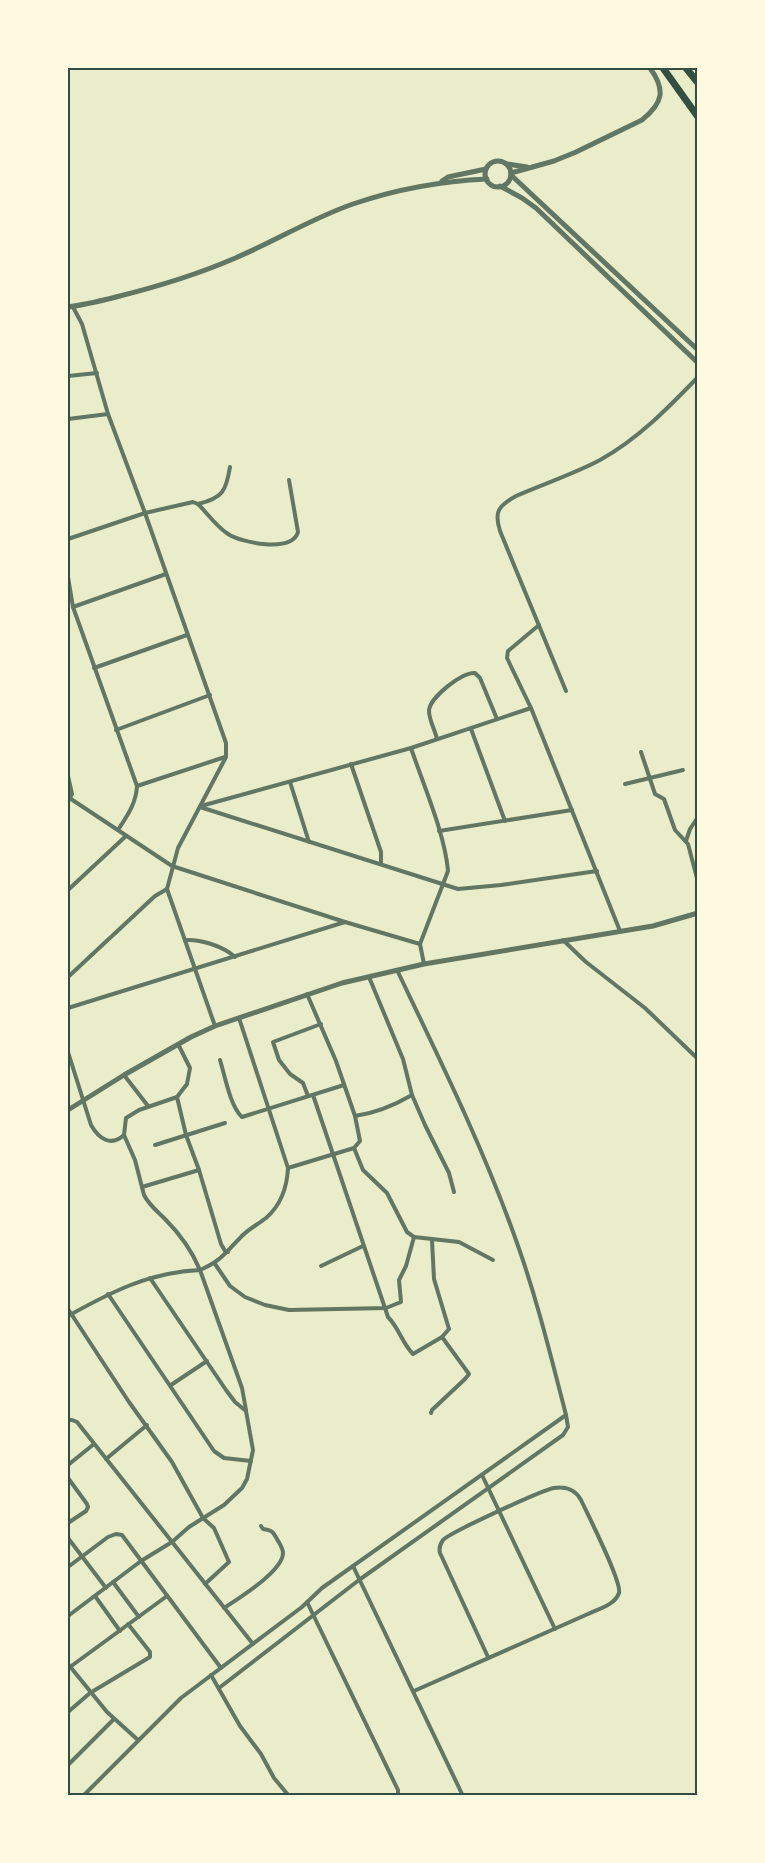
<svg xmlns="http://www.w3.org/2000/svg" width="765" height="1863" font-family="'Work Sans',sans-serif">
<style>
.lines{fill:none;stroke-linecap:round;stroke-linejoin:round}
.minor{stroke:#617663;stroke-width:4}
.tertiary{stroke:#617663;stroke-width:5}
.trunk{stroke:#344e41;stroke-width:7}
.neatline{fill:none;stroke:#344e41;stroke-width:2}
</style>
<rect width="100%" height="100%" fill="#e9edc9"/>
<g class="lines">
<!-- minor -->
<g class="minor">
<polyline points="73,307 82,324 108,414 145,513 226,743 226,757 178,848 167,889 215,1026"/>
<polyline points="68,376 97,373"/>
<polyline points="68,419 108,414"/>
<path d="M198,504C223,498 226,491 230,467"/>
<path d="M68,539L145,513L193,502L198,504C208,514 216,526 228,534C242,543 292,553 298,532L289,480"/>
<path d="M68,577L73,607L137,786C136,804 127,816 118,830"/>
<polyline points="73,607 166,574"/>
<polyline points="539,625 508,651 507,658 531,708 620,931"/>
<polyline points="94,668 187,635"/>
<path d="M566,691L500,531C494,512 498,506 516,496C543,484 574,474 600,460C638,439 668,408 698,377"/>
<polyline points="471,729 505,821"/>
<polyline points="116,730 210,695"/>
<path d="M437,739C435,730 429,720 429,711C429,698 463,671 475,673L480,678L497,719"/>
<path d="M411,748C423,784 445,834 448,871L420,944L424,964"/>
<polyline points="641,752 655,794 664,799 675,830 688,844 698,882"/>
<polyline points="351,764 381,852 381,863"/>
<polyline points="68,776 72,794 68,801"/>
<polyline points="290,782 309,842"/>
<polyline points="625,784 683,770"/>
<polyline points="137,786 225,757"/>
<polyline points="68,797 172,866 345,922 420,944"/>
<polyline points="201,806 411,748 531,708"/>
<polyline points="200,807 458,889 501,885 597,871"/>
<polyline points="439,831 572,810"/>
<polyline points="686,841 690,829 698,817"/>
<polyline points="68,890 126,836"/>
<path d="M185,940C200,939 223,946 235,957"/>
<polyline points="563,940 586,962 645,1008 698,1059"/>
<polyline points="68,977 155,896 167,889"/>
<polyline points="369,977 403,1059 412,1095 425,1125 449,1173 454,1192"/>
<polyline points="68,1008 345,922"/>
<path d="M68,1052L91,1125C99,1139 111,1147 124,1135L126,1118L139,1110L177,1097L187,1084L190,1068L178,1044"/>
<path d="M220,1060C225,1076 230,1106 242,1117L344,1085"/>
<polyline points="124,1075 148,1106"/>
<path d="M313,1095L388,1317C399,1328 402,1343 413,1354L442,1337L449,1329L434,1279L432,1240"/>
<polyline points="308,1096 303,1083 290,1074 279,1060 273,1042 321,1024"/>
<polyline points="177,1097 186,1135 199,1170 221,1244 225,1251 228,1252"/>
<path d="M355,1116C376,1113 393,1106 412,1095"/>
<path d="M124,1135L135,1160L144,1195C149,1205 157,1211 165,1219C180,1234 192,1251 200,1270C221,1261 225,1253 240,1238C247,1230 257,1225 266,1218C281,1205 287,1188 288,1168L239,1018"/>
<polyline points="155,1145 225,1123"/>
<polyline points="354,1148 363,1170 387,1193 407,1232 414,1237 459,1242 493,1260"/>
<polyline points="288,1168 354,1148 360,1141 355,1116 336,1061 307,994"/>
<polyline points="142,1187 199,1170"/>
<polyline points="215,1264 230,1286 245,1297 265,1305 289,1310 386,1308 401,1302 399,1280 406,1266 414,1237"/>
<polyline points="321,1266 363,1246"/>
<polyline points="108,1294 214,1451 224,1458 251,1461"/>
<polyline points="68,1309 129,1402 172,1462 203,1518 214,1528 229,1562 205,1584"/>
<path d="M68,1316C111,1292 150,1272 200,1270L242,1388L246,1410"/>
<polyline points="171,1385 207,1361"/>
<polyline points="431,1413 432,1410 465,1379 469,1374 442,1337"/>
<polyline points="68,1420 72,1420 77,1422 253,1644"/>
<polyline points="106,1459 147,1425"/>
<polyline points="68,1465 94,1444"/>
<polyline points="482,1475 555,1629"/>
<polyline points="68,1478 87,1504 88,1507 86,1511 68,1523"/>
<polyline points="68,1538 106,1588"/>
<polyline points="353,1566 463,1796"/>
<polyline points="68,1567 108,1537 116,1534 122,1535 221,1668"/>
<polyline points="113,1582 139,1617"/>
<polyline points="95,1596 120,1631"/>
<polyline points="307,1602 398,1790 398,1796"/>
<path d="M224,1608C239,1598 283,1571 283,1553C283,1548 279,1543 277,1539C273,1532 272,1530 263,1529L261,1526"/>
<polyline points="68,1616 141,1561 172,1542 189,1527 224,1505 242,1488 247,1479 253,1450 246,1411 235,1402 226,1390 150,1278"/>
<polyline points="68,1664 107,1712 138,1740"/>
<polyline points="70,1667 167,1596"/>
<polyline points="211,1675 240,1726 261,1754 274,1778 289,1796"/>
<path d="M219,1688L359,1580L563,1435L568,1427L566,1415C551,1357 537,1299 517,1243C484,1149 440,1060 397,970"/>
<path d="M414,1691L588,1614C598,1609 615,1605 619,1593C622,1582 588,1515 581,1500C576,1490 566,1486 554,1488C542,1490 449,1533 443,1540C440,1544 439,1549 440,1553L488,1657"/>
<polyline points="68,1712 90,1693 150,1657 150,1652 128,1624"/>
<polyline points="68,1765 114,1719"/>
<polyline points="83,1796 181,1698 302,1607 322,1588 566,1415"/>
</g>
<!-- tertiary -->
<g class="tertiary">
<circle cx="498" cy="174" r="13"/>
<polyline points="507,164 527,167"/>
<path d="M511,173L554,161L576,152L642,120C663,103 666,90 650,68"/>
<polyline points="511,175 698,350"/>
<polyline points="442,181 448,177 486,169"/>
<polyline points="500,186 522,198 536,208 698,363"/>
<path d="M68,307C84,305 100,301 116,297C156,287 196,275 233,259C274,242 312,218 353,204C397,189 441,181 487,179"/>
<polyline points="68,1110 124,1075 191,1037 215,1026 342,983 424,964 653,926 698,913"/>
</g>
<!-- trunk -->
<g class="trunk">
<polyline points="663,68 698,117"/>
<polyline points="686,68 698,83"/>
</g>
</g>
<!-- border -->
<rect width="765" height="1863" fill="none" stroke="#fefae0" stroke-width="138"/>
<rect x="69" y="69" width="627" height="1725" class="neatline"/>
</svg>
